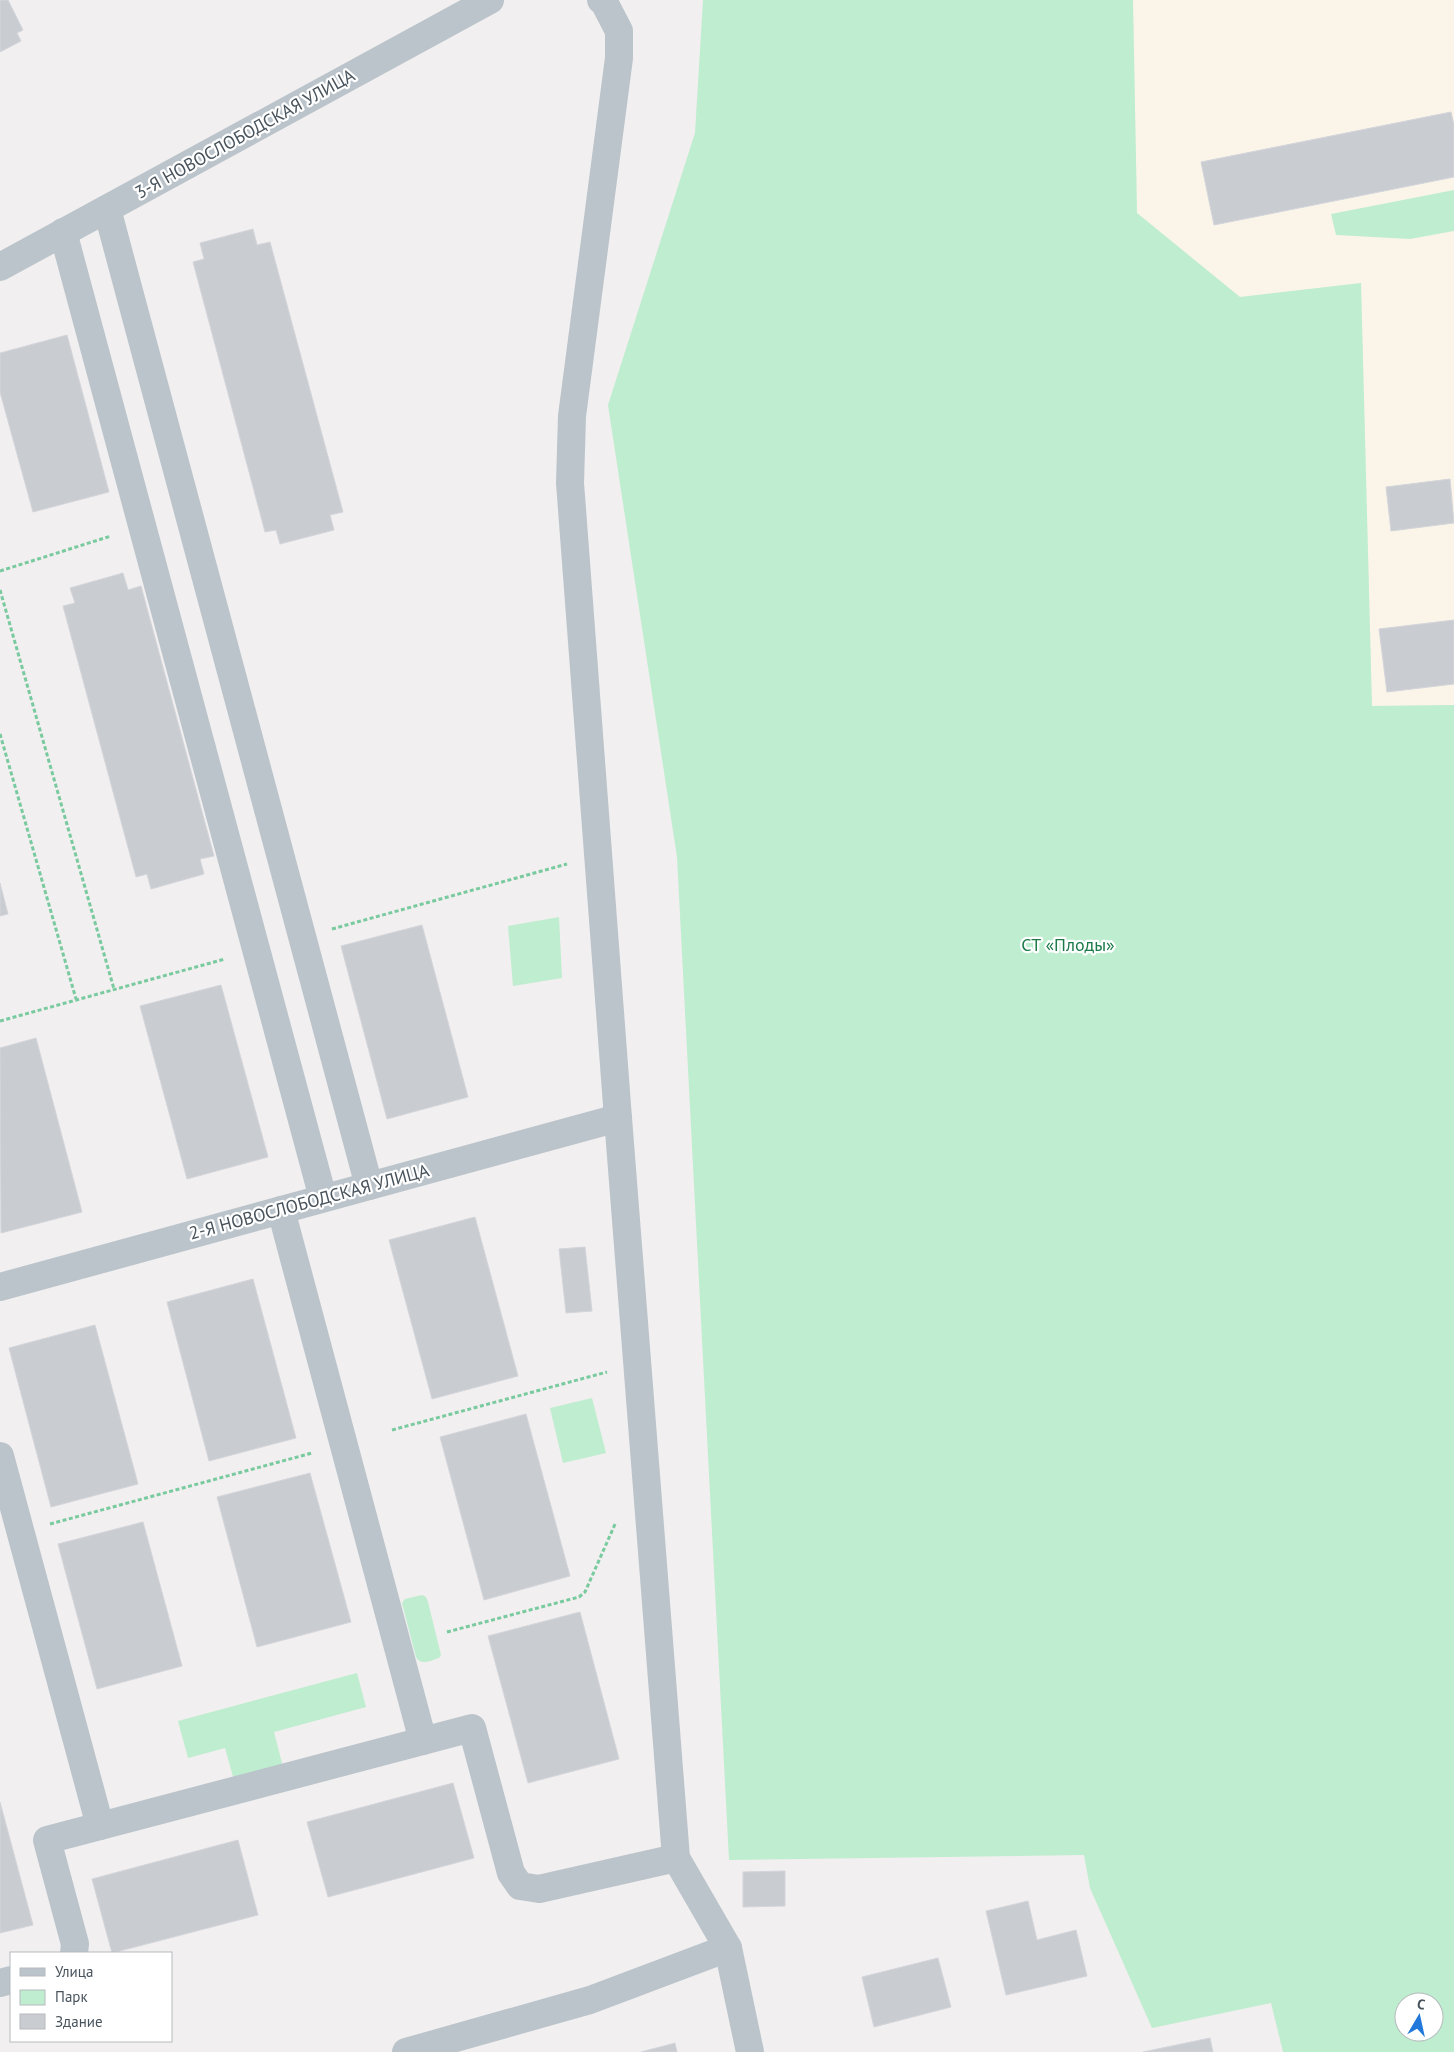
<svg xmlns="http://www.w3.org/2000/svg" width="1454" height="2052" font-family="'PT Sans',sans-serif">
<style>
.commercial{fill:#fbf5e9}
.green{fill:#bfedcf;fill-rule:evenodd}
.building{fill:#c9ccd1;stroke:#d3d5da}
.lines{fill:none;stroke-linecap:round;stroke-linejoin:round}
.path{stroke:#79ca9f;stroke-width:3;stroke-dasharray:4 2.5;stroke-linecap:butt}
.minor{stroke:#bbc4cb;stroke-width:28}
.labels{text-anchor:middle;stroke-width:4.5;stroke-linejoin:round;paint-order:stroke}
.street-label{font-size:18px;fill:#48535c;stroke:#fff}
.park-label{font-size:18px;fill:#1b7a47;stroke:#fff}
</style>
<rect width="100%" height="100%" fill="#f1efef"/>
<!-- commercial -->
<polygon class="commercial" points="1133,0 1454,0 1454,705 1372,706 1361,283 1240,297 1137,213"/>
<!-- green -->
<g class="green">
<path d="M703,0H1133L1137,213L1240,297L1361,283L1372,706L1454,705V2052H1283L1271,2003L1152,2028L1090,1888L1084,1855L729,1860L677,857L608,405L695,133ZM1404,2002H1434V2032H1404Z"/>
<polygon points="1454,190 1454,231 1410,239 1336,235 1331,214"/>
<polygon points="559,917 562,978 513,986 508,926"/>
<polygon points="592,1398 606,1453 563,1463 550,1408"/>
<path d="M422,1595L426,1597L428,1602L441,1655L439,1658C430,1661 421,1666 416,1657L402,1603L405,1599Z"/>
<polygon points="357,1673 366,1707 274,1732 283,1767 234,1780 225,1748 188,1758 178,1721"/>
</g>
<!-- building -->
<g class="building">
<polygon points="0,0 8,0 23,30 17,33 21,41 0,52"/>
<polygon points="1451,112 1454,125 1454,177 1214,225 1201,162"/>
<polygon points="253,229 257,245 270,242 343,512 330,515 334,530 280,544 276,530 265,532 193,262 204,259 200,243"/>
<polygon points="67,335 109,492 33,512 0,392 0,353"/>
<polygon points="1450,479 1454,523 1391,531 1386,487"/>
<polygon points="123,573 128,590 141,586 214,856 200,859 204,874 151,889 147,874 136,877 63,606 75,603 70,588"/>
<polygon points="1454,620 1454,684 1387,692 1379,629"/>
<polygon points="0,883 8,914 0,916"/>
<polygon points="422,925 468,1097 387,1119 341,946"/>
<polygon points="221,985 268,1157 187,1179 140,1006"/>
<polygon points="36,1038 82,1212 1,1233 0,1048"/>
<polygon points="475,1217 518,1376 432,1399 389,1240"/>
<polygon points="585,1247 592,1311 566,1313 559,1249"/>
<polygon points="253,1279 296,1438 209,1461 167,1302"/>
<polygon points="95,1325 138,1484 51,1507 9,1348"/>
<polygon points="526,1414 570,1576 484,1600 440,1437"/>
<polygon points="310,1473 351,1622 257,1647 217,1497"/>
<polygon points="143,1522 182,1666 97,1689 58,1544"/>
<polygon points="580,1612 619,1759 528,1783 488,1636"/>
<polygon points="453,1783 474,1858 328,1897 307,1822"/>
<polygon points="0,1802 33,1925 0,1933"/>
<polygon points="238,1840 258,1915 112,1953 92,1879"/>
<polygon points="785,1871 785,1906 743,1907 743,1872"/>
<polygon points="1028,1901 1037,1940 1076,1930 1087,1976 1006,1995 986,1911"/>
<polygon points="938,1958 951,2007 874,2027 862,1977"/>
<polygon points="1210,2038 1213,2052 1143,2052"/>
<polygon points="675,2043 677,2052 641,2052"/>
</g>
<g class="lines">
<!-- path -->
<g class="path">
<polyline points="0,571 111,536"/>
<polyline points="0,590 114,989"/>
<polyline points="0,734 76,999"/>
<polyline points="332,929 567,864"/>
<polyline points="0,1021 225,959"/>
<polyline points="392,1430 607,1372"/>
<polyline points="50,1524 312,1453"/>
<polyline points="447,1632 579,1597 585,1592 616,1522"/>
</g>
<!-- minor -->
<g class="minor">
<polyline points="601,0 604,2 619,31 619,58 572,416 570,483 618,1118 676,1858 728,1948 750,2052"/>
<polyline points="107,209 369,1186"/>
<polyline points="63,232 323,1198"/>
<polyline points="0,267 490,0"/>
<polyline points="281,1210 423,1741"/>
<polyline points="0,1287 618,1118"/>
<polyline points="0,1456 100,1826"/>
<polyline points="74,1953 75,1944 47,1840 472,1728 511,1873 520,1886 539,1889 676,1858"/>
<polyline points="0,1983 11,1980"/>
<polyline points="406,2052 590,2000 728,1948"/>
</g>
</g>
<g class="labels">
<!-- street labels -->
<g class="street-label">
<text transform="translate(245 134) rotate(-29)" y="6">3-Я НОВОСЛОБОДСКАЯ УЛИЦА</text>
<text transform="translate(309 1202) rotate(-15)" y="6">2-Я НОВОСЛОБОДСКАЯ УЛИЦА</text>
</g>
<!-- park labels -->
<g class="park-label">
<text x="1068" y="951">СТ «Плоды»</text>
</g>
</g>
<!-- legend -->
<rect x="10" y="1952" width="162" height="90" fill="#ffffff" stroke="#b6babe"/>
<rect x="20" y="1968" width="25" height="8" fill="#bbc4cb" stroke="#b6babe"/>
<text x="55" y="1977" font-size="15" fill="#48535c">Улица</text>
<rect x="20" y="1990" width="25" height="15" fill="#bfedcf" stroke="#b6babe"/>
<text x="55" y="2002" font-size="15" fill="#48535c">Парк</text>
<rect x="20" y="2014" width="25" height="15" fill="#c9ccd1" stroke="#b6babe"/>
<text x="55" y="2027" font-size="15" fill="#48535c">Здание</text>
<!-- north arrow -->
<g transform="translate(1419 2017) rotate(9)"><circle r="24" fill="#ffffff" stroke="#b6babe"/>
<path d="M0-4L9 19L0 12L-9 19Z" fill="#2178da"/>
<text y="-8" font-size="14" font-weight="bold" text-anchor="middle" fill="#48535c">С</text>
</g>
</svg>
